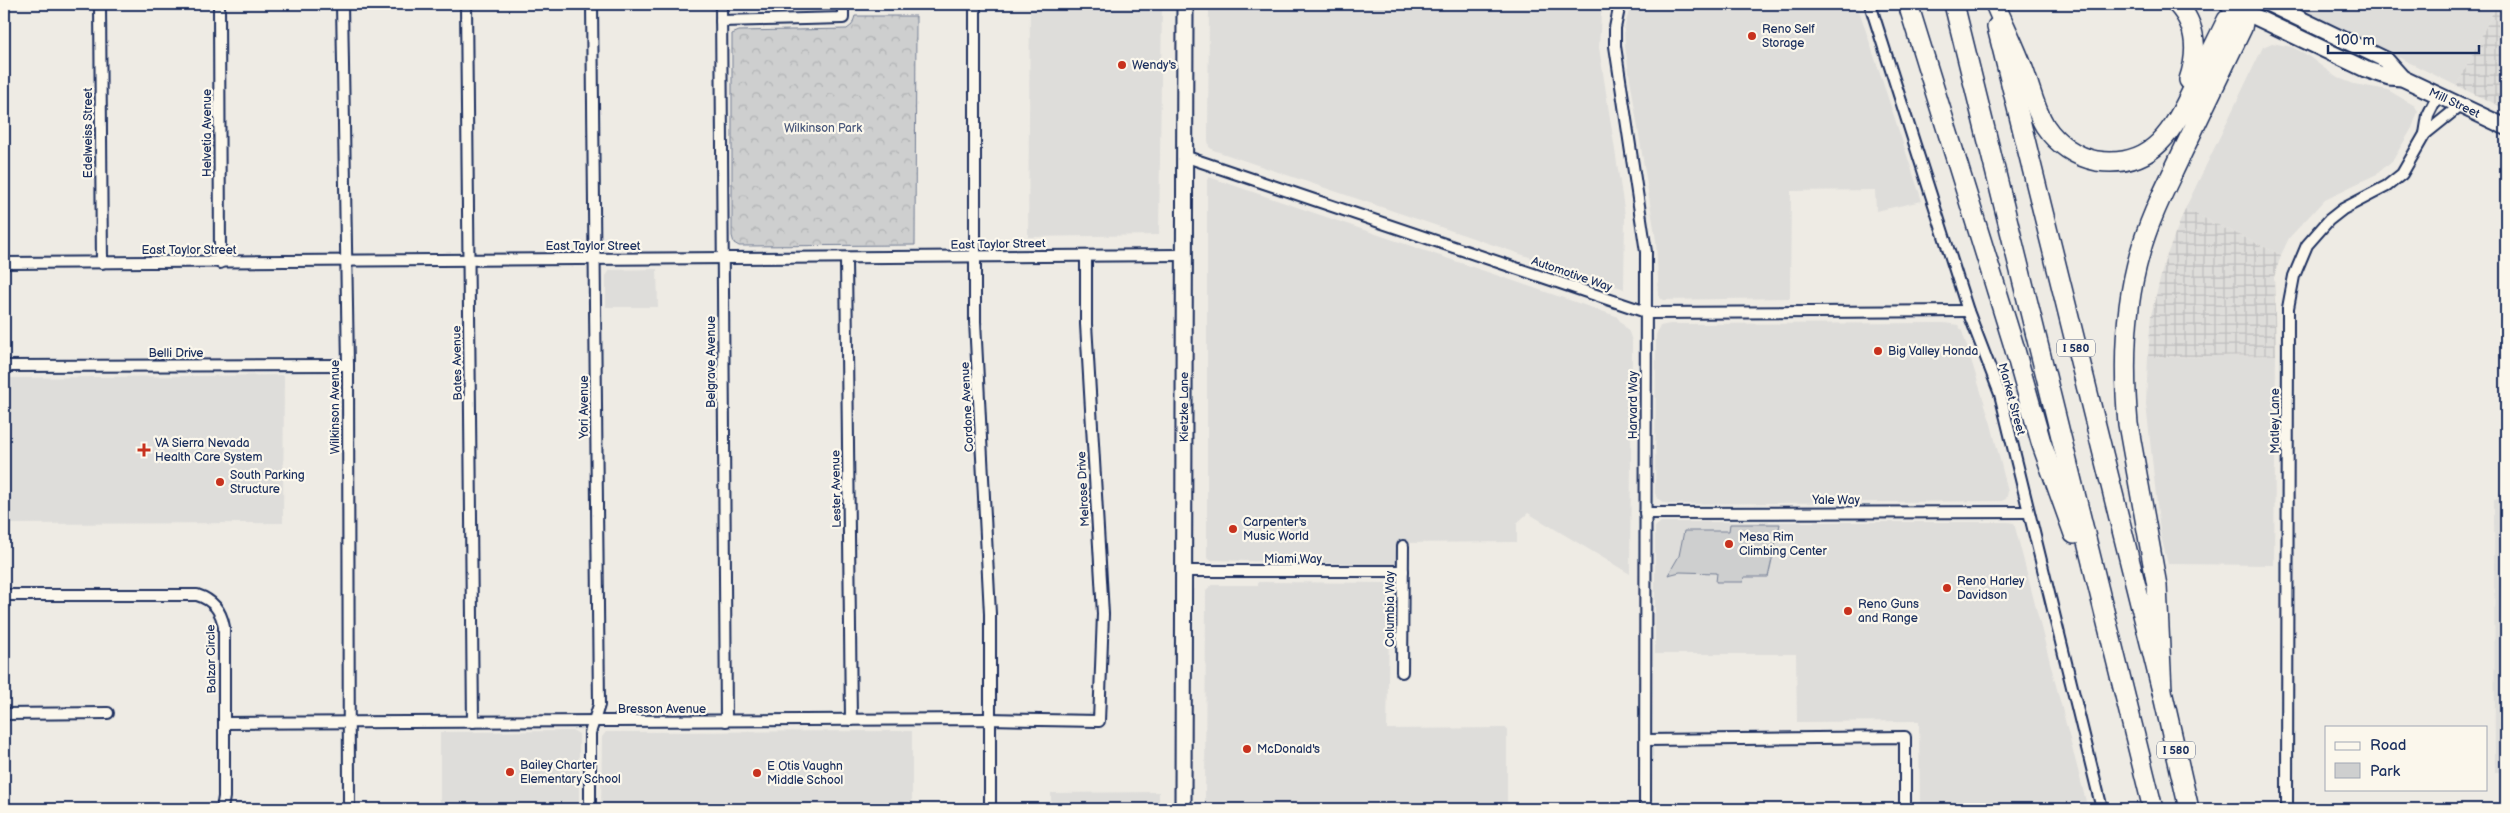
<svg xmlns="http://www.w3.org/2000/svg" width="2510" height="813" font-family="'Balsamiq Sans',sans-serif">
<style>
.built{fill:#deddda}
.industrial{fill:url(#industrial-grid)}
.green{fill:#cecfcf;stroke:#747f96}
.forest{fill:url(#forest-crowns);stroke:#747f96}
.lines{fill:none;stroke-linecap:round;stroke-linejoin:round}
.street-casing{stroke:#1b2f5e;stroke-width:14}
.secondary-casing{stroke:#1b2f5e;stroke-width:19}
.highway-casing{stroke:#1b2f5e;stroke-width:22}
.street{stroke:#fbf7ec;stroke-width:10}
.secondary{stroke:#fbf7ec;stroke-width:15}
.highway{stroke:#fbf7ec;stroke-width:19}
.poi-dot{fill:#c8321e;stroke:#fbf7ec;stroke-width:2}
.labels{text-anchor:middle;stroke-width:4.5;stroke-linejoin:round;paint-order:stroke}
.shield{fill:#fbf7ec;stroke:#5e6b89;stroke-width:1}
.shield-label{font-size:11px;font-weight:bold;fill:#1b2f5e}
.poi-label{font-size:12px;fill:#1b2f5e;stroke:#fbf7ec;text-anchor:start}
.street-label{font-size:12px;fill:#1b2f5e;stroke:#fbf7ec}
.park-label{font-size:12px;fill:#48577a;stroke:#fbf7ec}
</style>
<defs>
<pattern id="industrial-grid" width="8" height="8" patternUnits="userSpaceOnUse" patternTransform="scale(1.25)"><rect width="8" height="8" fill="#deddda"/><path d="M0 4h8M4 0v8" fill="none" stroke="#bebebe"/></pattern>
<pattern id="forest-crowns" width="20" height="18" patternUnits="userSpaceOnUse" patternTransform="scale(1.25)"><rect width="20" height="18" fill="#cecfcf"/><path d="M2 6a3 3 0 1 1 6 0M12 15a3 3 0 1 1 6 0" fill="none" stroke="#b0b2b4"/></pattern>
</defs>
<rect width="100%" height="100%" fill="#eeebe4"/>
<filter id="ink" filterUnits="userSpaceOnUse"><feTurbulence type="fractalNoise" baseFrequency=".02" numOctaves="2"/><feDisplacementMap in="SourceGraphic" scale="10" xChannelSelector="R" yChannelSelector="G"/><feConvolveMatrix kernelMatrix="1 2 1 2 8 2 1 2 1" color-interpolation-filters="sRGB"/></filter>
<g filter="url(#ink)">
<!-- built -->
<g class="built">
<polygon points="1030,4 1162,4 1159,235 1028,237"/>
<polygon points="1209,4 1605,4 1601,14 1599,47 1625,215 1624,289 1213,150 1209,147 1208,139"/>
<polygon points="1631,4 1857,4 1922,201 1876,211 1875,190 1791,191 1790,298 1664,300 1659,298 1656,241 1625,47 1624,29"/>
<polygon points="2290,4 2497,4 2457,86"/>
<polygon points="2272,43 2292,47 2304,53 2336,77 2354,84 2388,90 2415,106 2418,112 2412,128 2393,160 2377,174 2325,199 2289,238 2281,255 2185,209 2263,47"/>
<polygon points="1209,177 1616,316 1629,332 1632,341 1630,574 1528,513 1517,523 1517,542 1399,543 1399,565 1210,560 1207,558 1207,180"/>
<polygon points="657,269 658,307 606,307 606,276 610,270"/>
<polygon points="1944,323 1958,325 1962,331 1991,424 2008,492 2006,499 2002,501 1671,504 1664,503 1657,498 1655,493 1656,335 1660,326 1670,324"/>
<polygon points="2276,355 2274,565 2168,564 2160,532 2146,404 2148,357"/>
<polygon points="284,375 283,523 4,524 4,378"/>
<polygon points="2506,498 2506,772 2495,772 2494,499"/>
<polygon points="1661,522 2008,522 2014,523 2088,809 1920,809 1919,721 1797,722 1796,654 1655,654 1655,527"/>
<polygon points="1258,582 1390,583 1387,729 1507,728 1507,809 1205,809 1206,590 1212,585 1258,585"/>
<polygon points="574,731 579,734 579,809 440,809 440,732"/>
<polygon points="912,731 912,809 601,809 602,737 606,732"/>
<polygon points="1159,792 1159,809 1051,809 1051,793"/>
</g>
<!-- industrial -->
<g class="industrial">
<polygon points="2497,4 2506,4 2506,109 2457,86"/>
<polygon points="2185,209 2281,255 2274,277 2276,355 2148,357 2151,315 2165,260"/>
</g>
<!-- green -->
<polygon class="green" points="1730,524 1780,524 1768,577 1744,577 1743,582 1716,582 1717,573 1680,572 1668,575 1679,556 1684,531 1729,531"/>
<!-- forest -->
<polygon class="forest" points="855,16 916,16 915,245 739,246 734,243 732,236 732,34 739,31 847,29 852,25"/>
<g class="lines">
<defs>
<g id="street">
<polyline points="100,4 102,263"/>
<polyline points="219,4 220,263"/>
<polyline points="342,4 348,365 349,809"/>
<polyline points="466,4 473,722"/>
<polyline points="721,4 726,721"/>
<polyline points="975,4 975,321 990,614 990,809"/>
<polyline points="1620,4 1615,28 1615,46 1646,252 1645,809"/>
<polyline points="1870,4 1968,311 2000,394 2102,809"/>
<polyline points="721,21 843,18 843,4"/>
<polyline points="2425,134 2461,105"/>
<polyline points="1184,156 1649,313 1968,311"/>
<polyline points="846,259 851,720"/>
<polyline points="4,263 1183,255"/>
<polyline points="4,366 348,365"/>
<polyline points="1645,513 2028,512"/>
<polyline points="1183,571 1403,571"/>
<path d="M4,595H197C213,600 221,610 224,627V797L222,809"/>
<polyline points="1402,672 1403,546"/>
<polyline points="4,714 108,713"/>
<polyline points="224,723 989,719 1099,721 1103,614 1086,324 1086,256"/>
<polyline points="1646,740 1905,737 1905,809"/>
<polyline points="590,809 590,733 599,705 592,4"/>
<polyline points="2287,809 2288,308 2294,276 2307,245 2329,220 2343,209 2387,186 2402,174 2425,134 2428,115 2438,95"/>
</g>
<g id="secondary">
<path id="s1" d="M2228,4L2365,69L2389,77L2402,78L2506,127"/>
<polyline points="2269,4 2386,60 2402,78"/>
<path id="s2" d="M1183,809L1185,4"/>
</g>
<g id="highway">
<polyline points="1908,4 2013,343 2041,442 2074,534"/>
<polyline points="1954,4 2153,809"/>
<path d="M1995,4C2004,25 2014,45 2022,66C2030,86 2034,108 2045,126C2057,144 2076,157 2097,161C2155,169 2174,128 2195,85C2206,63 2216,42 2227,20L2234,14L2245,12L2242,28C2222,70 2201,113 2181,155C2166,187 2149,219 2140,253C2124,308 2123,367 2128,424L2157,586L2162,691"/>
<path d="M2177,4C2197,25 2198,53 2189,80"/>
<polyline points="1997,27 2162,691 2189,809"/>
</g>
</defs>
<!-- street casing -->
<use href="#street" class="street-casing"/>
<!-- secondary casing -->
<use href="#secondary" class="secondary-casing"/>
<!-- highway casing -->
<use href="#highway" class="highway-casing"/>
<!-- street -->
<use href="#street" class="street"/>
<!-- secondary -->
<use href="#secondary" class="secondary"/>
<!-- highway -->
<use href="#highway" class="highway"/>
</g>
</g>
<!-- markers -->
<g class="poi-dot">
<circle cx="1752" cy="36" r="5"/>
<circle cx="1122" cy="65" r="5"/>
<circle cx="1878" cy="351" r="5"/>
<path d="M141.5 442.5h5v5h5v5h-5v5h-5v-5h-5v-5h5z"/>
<circle cx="220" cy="482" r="5"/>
<circle cx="1233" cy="529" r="5"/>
<circle cx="1729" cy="544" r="5"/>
<circle cx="1947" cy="588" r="5"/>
<circle cx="1848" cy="611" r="5"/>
<circle cx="1247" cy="749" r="5"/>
<circle cx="510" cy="772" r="5"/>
<circle cx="757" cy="773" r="5"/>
</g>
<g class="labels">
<!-- shield labels -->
<g class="shield">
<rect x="2057" y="339.5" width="38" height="17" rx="4"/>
<rect x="2157" y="741.5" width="38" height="17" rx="4"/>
</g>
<g class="shield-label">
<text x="2076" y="352">I 580</text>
<text x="2176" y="754">I 580</text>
</g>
<!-- poi labels -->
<g class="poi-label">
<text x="1762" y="33">Reno Self<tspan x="1762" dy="14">Storage</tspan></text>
<text x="1132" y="69">Wendy's</text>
<text x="1888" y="355">Big Valley Honda</text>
<text x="155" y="447">VA Sierra Nevada<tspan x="155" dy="14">Health Care System</tspan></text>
<text x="230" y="479">South Parking<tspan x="230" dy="14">Structure</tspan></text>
<text x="1243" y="526">Carpenter's<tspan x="1243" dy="14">Music World</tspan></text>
<text x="1739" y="541">Mesa Rim<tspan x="1739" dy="14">Climbing Center</tspan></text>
<text x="1957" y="585">Reno Harley<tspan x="1957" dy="14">Davidson</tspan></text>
<text x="1858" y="608">Reno Guns<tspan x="1858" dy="14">and Range</tspan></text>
<text x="1257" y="753">McDonald's</text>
<text x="520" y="769">Bailey Charter<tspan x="520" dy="14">Elementary School</tspan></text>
<text x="767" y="770">E Otis Vaughn<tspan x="767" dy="14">Middle School</tspan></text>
</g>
<!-- street labels -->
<g class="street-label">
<text dy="4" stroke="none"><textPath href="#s1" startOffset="248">Mill Street</textPath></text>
<text transform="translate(88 133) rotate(-90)" y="4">Edelweiss Street</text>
<text transform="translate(207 133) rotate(-90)" y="4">Helvetia Avenue</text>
<text transform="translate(998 244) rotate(-1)" y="4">East Taylor Street</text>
<text x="593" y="250">East Taylor Street</text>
<text x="189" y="254">East Taylor Street</text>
<text transform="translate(1572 274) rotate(19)" y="4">Automotive Way</text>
<text x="176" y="357">Belli Drive</text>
<text transform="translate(711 362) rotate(-90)" y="4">Belgrave Avenue</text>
<text transform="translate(457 363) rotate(-91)" y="4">Bates Avenue</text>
<text transform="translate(2012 399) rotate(75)" y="4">Market Street</text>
<text transform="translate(1633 405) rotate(-90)" y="4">Harvard Way</text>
<text dy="4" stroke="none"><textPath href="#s2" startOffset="402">Kietzke Lane</textPath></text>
<text transform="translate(335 407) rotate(-90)" y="4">Wilkinson Avenue</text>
<text transform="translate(584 407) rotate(-90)" y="4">Yori Avenue</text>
<text transform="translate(967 407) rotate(-93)" y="4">Cordone Avenue</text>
<text transform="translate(2275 421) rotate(-90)" y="4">Matley Lane</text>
<text transform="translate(836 489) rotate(-91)" y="4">Lester Avenue</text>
<text transform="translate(1083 489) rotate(-93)" y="4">Melrose Drive</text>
<text x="1836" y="504">Yale Way</text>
<text x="1293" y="563">Miami Way</text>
<text transform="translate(1390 609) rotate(-90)" y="4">Columbia Way</text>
<text transform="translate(211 659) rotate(-91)" y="4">Balzar Circle</text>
<text x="662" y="713">Bresson Avenue</text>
</g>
<!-- park labels -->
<g class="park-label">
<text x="823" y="132">Wilkinson Park</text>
</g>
</g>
<!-- margin -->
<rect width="2510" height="813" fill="none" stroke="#fbf7ec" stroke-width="20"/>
<rect x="10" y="10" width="2490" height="793" fill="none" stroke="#1b2f5e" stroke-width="2" filter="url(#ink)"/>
<!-- legend -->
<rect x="2325" y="726" width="162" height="65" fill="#fbf7ec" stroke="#a1a7b3"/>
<rect x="2335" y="742" width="25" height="8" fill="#fbf7ec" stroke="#a1a7b3"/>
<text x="2370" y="750" font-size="15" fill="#1b2f5e">Road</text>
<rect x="2335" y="763" width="25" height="15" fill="#cecfcf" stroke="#a1a7b3"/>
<text x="2370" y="776" font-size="15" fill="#1b2f5e">Park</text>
<!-- scale -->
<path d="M2328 45v8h151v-8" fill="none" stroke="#1b2f5e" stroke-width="2.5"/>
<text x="2335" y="45" font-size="15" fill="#1b2f5e" stroke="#fbf7ec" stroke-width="4" paint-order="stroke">100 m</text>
</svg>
